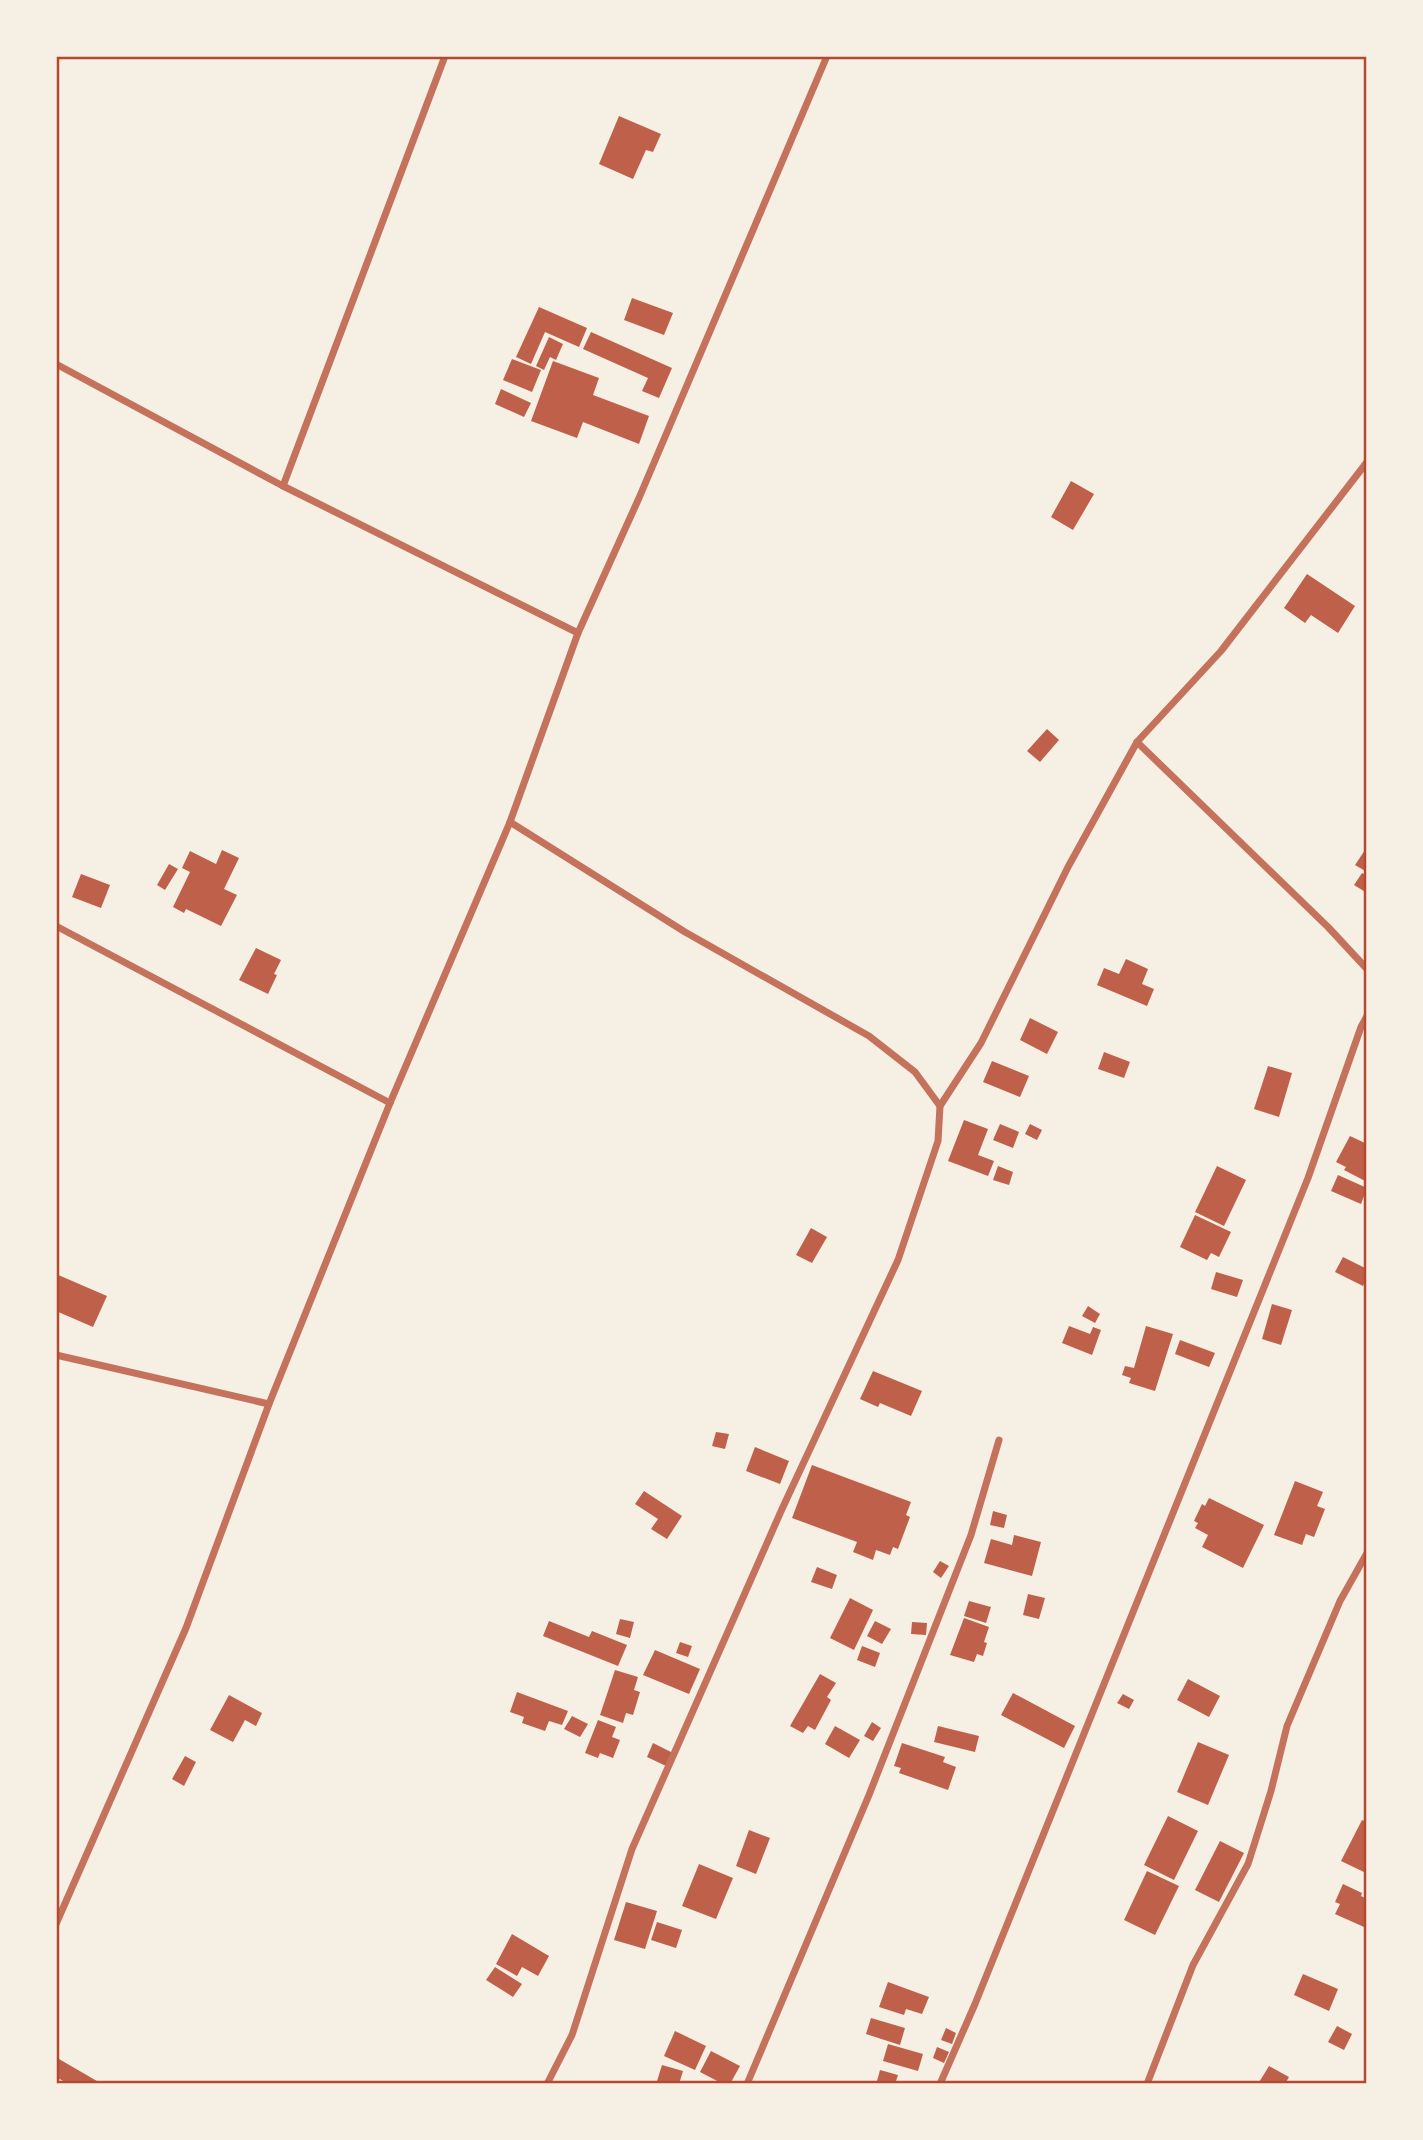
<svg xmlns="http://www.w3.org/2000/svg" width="1423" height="2140" font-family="Inter,sans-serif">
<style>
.building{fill:#bf614a}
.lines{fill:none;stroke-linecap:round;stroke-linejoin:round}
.minor{stroke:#c5725c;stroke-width:7}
.neatline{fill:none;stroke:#b5482f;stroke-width:2.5}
</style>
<rect width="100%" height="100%" fill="#f6efe4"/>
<!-- building -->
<g class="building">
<polygon points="619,116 661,134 653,152 646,150 633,179 599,164"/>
<polygon points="632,298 673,313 664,335 624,320"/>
<polygon points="539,307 587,328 579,347 545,332 531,364 516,357"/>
<polygon points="591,332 672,368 659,398 642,391 648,378 583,349"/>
<polygon points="549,337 563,344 556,360 550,357 544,370 536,366"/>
<polygon points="512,359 541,370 532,392 503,380"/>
<polygon points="553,361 599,378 593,395 649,416 639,444 583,422 577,438 531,421"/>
<polygon points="501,389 531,403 524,417 495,404"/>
<polygon points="1071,481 1094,494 1073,530 1051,517"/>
<polygon points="1307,574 1355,606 1338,633 1311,615 1305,623 1284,608"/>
<polygon points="1047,729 1059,740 1040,762 1027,751"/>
<polygon points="1367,847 1367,872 1355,865"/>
<polygon points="222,850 239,858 224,889 237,895 221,926 186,909 184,913 173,907 190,872 182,868 190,851 216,864"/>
<polygon points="169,864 178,869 165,890 157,885"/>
<polygon points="1362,873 1367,876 1367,893 1354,885"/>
<polygon points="81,874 110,885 101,908 72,897"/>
<polygon points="256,948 281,960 274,974 277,975 268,994 239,980"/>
<polygon points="1126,959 1148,969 1142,984 1154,989 1147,1006 1097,985 1104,968 1119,974"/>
<polygon points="1030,1018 1058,1032 1047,1054 1020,1040"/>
<polygon points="1104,1052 1130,1062 1124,1078 1098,1069"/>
<polygon points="992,1061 1029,1076 1020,1097 983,1082"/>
<polygon points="1268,1066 1292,1073 1279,1117 1254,1109"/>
<polygon points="964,1120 988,1129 978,1155 994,1161 988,1176 948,1161"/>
<polygon points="1000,1124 1019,1132 1013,1148 993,1140"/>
<polygon points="1030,1124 1042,1130 1037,1140 1025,1134"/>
<polygon points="1350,1136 1367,1144 1367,1182 1344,1170 1346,1167 1336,1162"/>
<polygon points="998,1166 1013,1172 1009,1185 993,1180"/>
<polygon points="1217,1166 1246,1180 1224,1226 1195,1212"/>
<polygon points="1338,1175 1367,1188 1361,1204 1331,1191"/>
<polygon points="1195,1215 1231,1232 1219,1257 1211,1253 1207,1260 1180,1247"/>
<polygon points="811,1228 827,1237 812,1263 796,1255"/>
<polygon points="1343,1257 1367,1269 1367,1277 1363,1286 1335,1272"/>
<polygon points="1216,1272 1243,1280 1237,1297 1211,1289"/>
<polygon points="56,1274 107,1296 93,1327 56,1311"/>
<polygon points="1272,1304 1292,1310 1281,1345 1262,1339"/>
<polygon points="1088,1306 1100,1314 1095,1323 1082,1316"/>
<polygon points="1069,1326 1090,1334 1093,1327 1101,1330 1092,1355 1062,1343"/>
<polygon points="1146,1326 1173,1334 1155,1391 1129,1383 1131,1378 1122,1375 1125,1366 1134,1368"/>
<polygon points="1180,1340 1215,1353 1209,1367 1175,1354"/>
<polygon points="873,1371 922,1391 911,1416 880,1403 878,1407 860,1399"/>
<polygon points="716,1432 729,1434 725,1449 712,1446"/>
<polygon points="755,1447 789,1461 780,1484 746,1471"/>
<polygon points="812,1465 911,1502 906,1515 910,1517 898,1549 893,1547 890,1555 876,1550 873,1560 853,1552 857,1542 792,1518"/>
<polygon points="1295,1481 1323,1492 1317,1506 1325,1509 1314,1537 1306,1534 1302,1545 1274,1535"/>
<polygon points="644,1491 682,1516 667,1539 651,1529 658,1519 635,1504"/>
<polygon points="1209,1498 1264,1525 1243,1568 1202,1547 1208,1535 1195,1528 1198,1523 1194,1521 1202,1504 1205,1506"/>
<polygon points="993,1511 1007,1515 1004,1528 990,1525"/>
<polygon points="1014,1535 1041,1542 1032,1576 984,1563 991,1539 1012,1545"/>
<polygon points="940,1561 949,1566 941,1578 933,1572"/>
<polygon points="817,1567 837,1575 832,1589 811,1582"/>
<polygon points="1028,1594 1045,1598 1039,1619 1023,1615"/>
<polygon points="850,1598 873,1610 854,1650 830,1638"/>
<polygon points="969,1601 991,1607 986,1623 964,1616"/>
<polygon points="964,1618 989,1627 984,1642 987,1643 983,1656 977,1654 974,1662 950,1655"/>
<polygon points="620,1619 634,1622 630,1638 616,1634"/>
<polygon points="549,1621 589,1637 592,1631 627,1645 618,1666 543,1636"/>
<polygon points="875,1621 891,1629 882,1644 867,1636"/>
<polygon points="912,1622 927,1623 926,1635 911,1634"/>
<polygon points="680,1642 692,1646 688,1657 676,1653"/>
<polygon points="862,1646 880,1653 875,1667 857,1660"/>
<polygon points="655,1650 700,1669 689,1694 643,1675"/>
<polygon points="615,1670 638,1677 634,1690 640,1692 633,1715 626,1713 623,1723 600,1715"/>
<polygon points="820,1674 836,1683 827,1697 831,1700 815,1730 808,1726 803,1733 790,1726"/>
<polygon points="1188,1679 1220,1696 1209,1717 1177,1700"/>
<polygon points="517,1692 568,1711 562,1725 549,1721 545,1731 522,1723 524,1717 510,1712"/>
<polygon points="1013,1693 1075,1726 1064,1748 1001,1715"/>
<polygon points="1123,1694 1134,1700 1129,1709 1117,1703"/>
<polygon points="229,1695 262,1713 256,1726 245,1720 233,1742 210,1730"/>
<polygon points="572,1716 588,1724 580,1737 564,1729"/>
<polygon points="598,1720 616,1727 612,1737 620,1740 613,1758 600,1753 598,1758 585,1753"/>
<polygon points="872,1722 881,1728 873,1741 864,1736"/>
<polygon points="835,1726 860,1740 849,1758 825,1744"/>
<polygon points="938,1726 979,1736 975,1752 934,1742"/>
<polygon points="1198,1742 1229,1755 1208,1805 1177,1792"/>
<polygon points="653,1743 673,1753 666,1766 647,1757"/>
<polygon points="902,1743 945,1757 943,1762 956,1767 948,1790 899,1773 901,1768 894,1766"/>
<polygon points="185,1756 196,1762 184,1786 172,1779"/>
<polygon points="1168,1816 1198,1831 1174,1880 1144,1865"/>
<polygon points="1362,1820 1367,1822 1366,1873 1341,1861"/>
<polygon points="749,1830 770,1838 756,1874 736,1866"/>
<polygon points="1220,1841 1244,1853 1219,1902 1195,1890"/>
<polygon points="699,1864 733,1878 716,1919 682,1906"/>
<polygon points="1147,1871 1179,1886 1155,1935 1124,1920"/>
<polygon points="1343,1884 1362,1893 1361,1896 1367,1899 1367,1920 1364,1927 1335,1914 1340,1904 1335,1902"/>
<polygon points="626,1902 657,1911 645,1949 614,1940"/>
<polygon points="657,1922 682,1930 676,1948 651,1940"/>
<polygon points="512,1934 549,1956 538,1976 522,1967 517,1976 496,1964"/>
<polygon points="495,1967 522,1984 513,1997 486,1980"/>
<polygon points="1303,1974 1338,1989 1329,2011 1294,1995"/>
<polygon points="888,1982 929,1997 922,2014 906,2009 904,2015 879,2007"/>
<polygon points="871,2018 905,2028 900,2045 866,2034"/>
<polygon points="1337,2026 1352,2034 1344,2050 1328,2042"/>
<polygon points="946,2028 956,2033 952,2044 941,2040"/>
<polygon points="675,2031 706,2046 695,2070 664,2056"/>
<polygon points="888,2044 923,2054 918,2071 883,2061"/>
<polygon points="937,2047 949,2052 944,2063 933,2058"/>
<polygon points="711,2051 740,2066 730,2084 723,2084 700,2072"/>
<polygon points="59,2059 102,2084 65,2084 65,2082 56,2077 56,2064"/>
<polygon points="662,2065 683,2071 679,2084 666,2084 657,2081"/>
<polygon points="1269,2066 1289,2077 1285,2084 1258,2084"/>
<polygon points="880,2070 898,2075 895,2084 877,2081"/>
</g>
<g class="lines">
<!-- minor -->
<g class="minor">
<polyline points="56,364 283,486 578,633"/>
<polyline points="283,486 445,56"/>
<polyline points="1137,742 1328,927 1367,969"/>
<polyline points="510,822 685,932 869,1036 915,1072 940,1106 938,1141 898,1260 782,1509 632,1849 572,2035 547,2084"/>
<polyline points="56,926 390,1103"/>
<polyline points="940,1106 981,1043 1068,867 1137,742 1221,651 1367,462"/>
<polyline points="56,1355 269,1404"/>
<polyline points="56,1924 186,1628 269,1404 390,1103 510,822 578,633 639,498 827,56"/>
<polyline points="747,2084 869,1795 971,1535 999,1440"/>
<polyline points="940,2084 975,2004 1308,1178 1361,1027 1367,1016"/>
<polyline points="1147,2084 1193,1965 1248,1864 1271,1791 1287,1726 1340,1601 1367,1553"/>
</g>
</g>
<!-- border -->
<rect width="1423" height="2140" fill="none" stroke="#f6efe4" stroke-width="116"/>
<rect x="58" y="58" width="1307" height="2024" class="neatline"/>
</svg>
